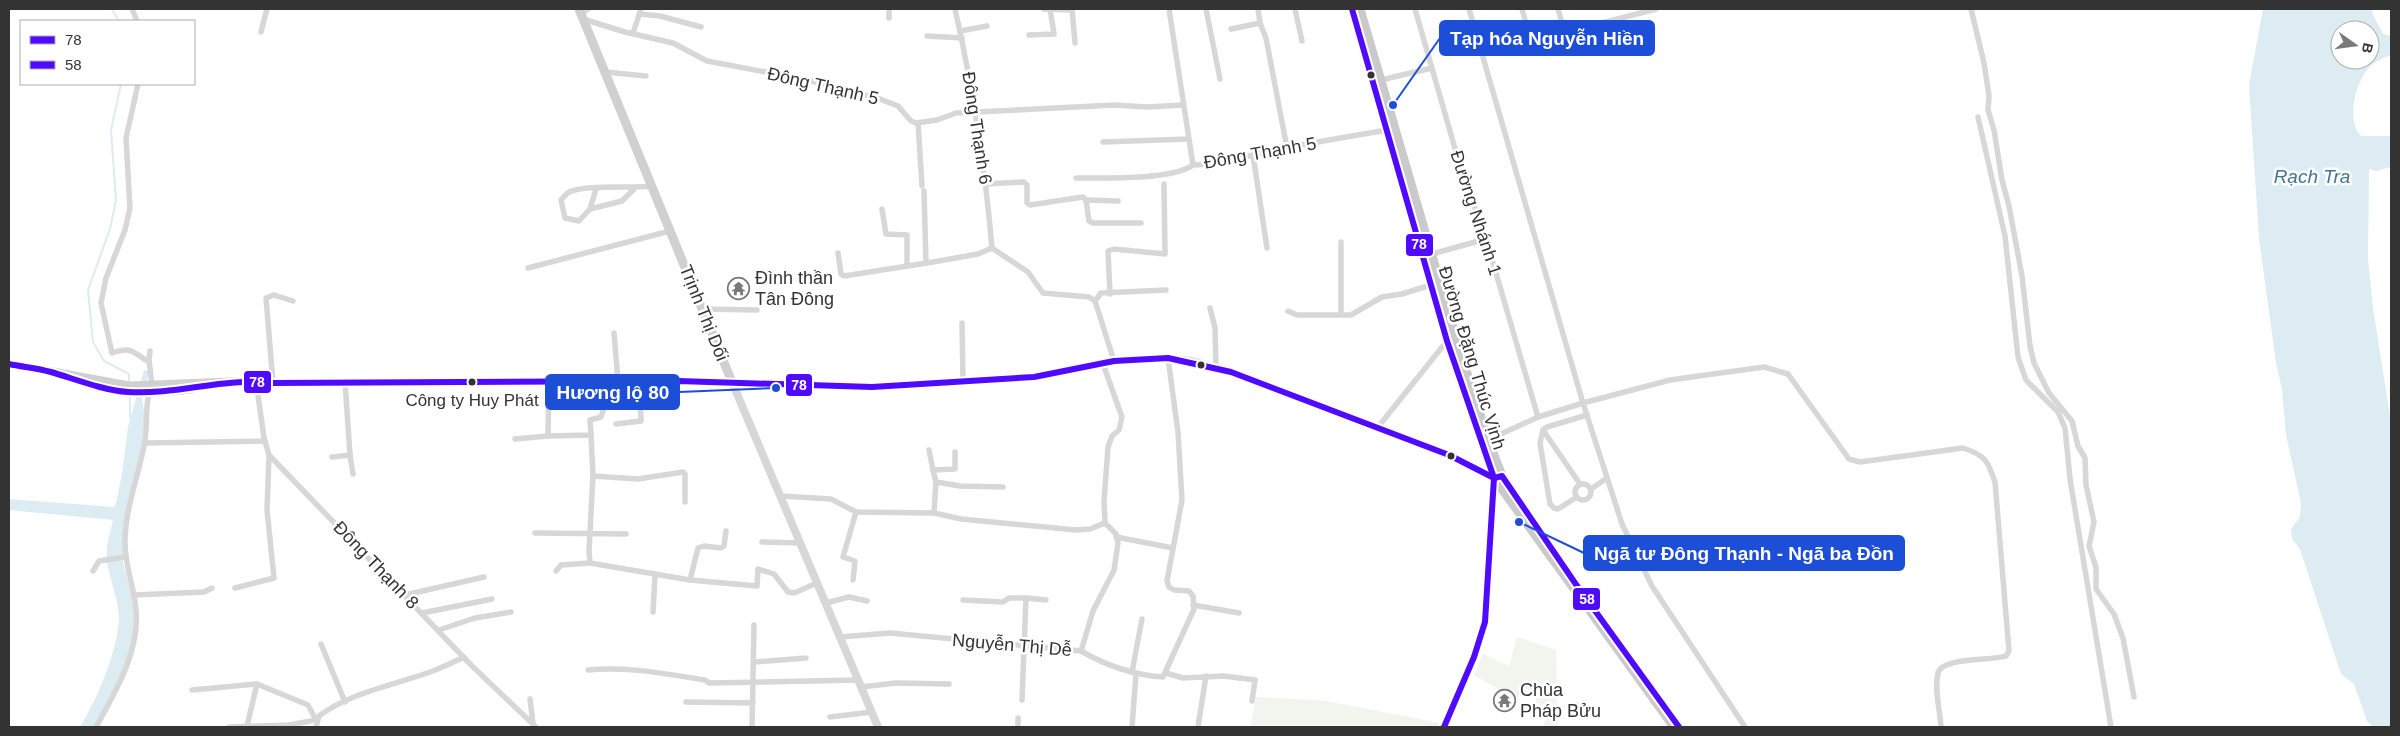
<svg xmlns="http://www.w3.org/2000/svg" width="2400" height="736" font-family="Arial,sans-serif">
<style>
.green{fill:#f1f5ed}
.water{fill:#ddebf3;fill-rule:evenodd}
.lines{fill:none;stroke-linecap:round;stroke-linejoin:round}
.stream{stroke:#ddebf3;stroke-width:2}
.minor{stroke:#d7d7d7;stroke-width:5.5}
.tertiary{stroke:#d7d7d7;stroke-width:8}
.secondary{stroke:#d0d0d0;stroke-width:9}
.primary{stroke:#cacaca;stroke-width:9}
.bus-1-casing{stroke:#fff;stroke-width:10}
.bus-2-casing{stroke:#fff;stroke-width:10}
.bus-1{stroke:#4f0aff;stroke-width:6}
.bus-2{stroke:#4f0aff;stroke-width:6}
.bus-dot{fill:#333;stroke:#fff;stroke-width:2}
.labels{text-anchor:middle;stroke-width:5;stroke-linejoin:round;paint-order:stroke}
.bus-label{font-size:17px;fill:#333;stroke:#fff}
.street-label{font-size:18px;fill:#333;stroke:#fff}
.poi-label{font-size:18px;fill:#333;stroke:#fff;text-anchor:start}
.water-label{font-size:19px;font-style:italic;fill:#3f7597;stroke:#fff}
.leader{fill:none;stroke:#1d4ed8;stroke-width:2}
.callout-dot{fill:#1d4ed8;stroke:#fff;stroke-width:2}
.callout{fill:#1d4ed8;stroke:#1d4ed8;stroke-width:2}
.callout-label{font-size:19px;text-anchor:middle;font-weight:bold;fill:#fff}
.line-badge{stroke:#fff;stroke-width:2}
.badge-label{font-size:14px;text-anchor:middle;font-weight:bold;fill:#fff}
</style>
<rect width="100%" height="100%" fill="#fff"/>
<!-- green -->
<g class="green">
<polygon points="1517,637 1556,650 1558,727 1543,727 1547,712 1536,702 1535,691 1524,688 1516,699 1474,675 1483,654 1509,666"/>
<polygon points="1256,697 1326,701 1439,723 1438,727 1250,727"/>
</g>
<!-- water -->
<g class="water">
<path d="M2263,9H2372L2373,15L2383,34L2391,36V55C2382,58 2374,62 2368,69C2355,83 2346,122 2361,136H2391V167L2376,171L2369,169L2368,259L2373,308L2391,423V727H2373L2367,721L2354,684L2341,674L2300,549L2292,539L2291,529L2300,517L2301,503L2286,435L2282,389L2276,363L2259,238L2249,85ZM2340,30H2370V60H2340Z"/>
<path d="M144,370L149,372L142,400L146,421L123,545V563L132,596L135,623L126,668L105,705L97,725L95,727H80C97,699 117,653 119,619C119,600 110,581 107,562C105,548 110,534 113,520L9,510V499L115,507L122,474L128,427Z"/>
</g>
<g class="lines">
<!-- stream -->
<g class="stream">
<polyline points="112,9 119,21"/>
<polyline points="121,84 111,130 116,200 110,229 88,290 93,342 104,361 129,374 129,383"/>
<polyline points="130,395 130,418"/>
</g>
<!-- minor -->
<g class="minor">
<polyline points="132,9 137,21"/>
<polyline points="889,9 889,18"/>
<path d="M955,9C973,88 985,167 992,248"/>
<polyline points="1044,9 1072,10"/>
<polyline points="1072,9 1075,43"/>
<polyline points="1169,9 1193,165 1211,164 1300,145 1387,130"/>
<polyline points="1206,9 1220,79"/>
<polyline points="1258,9 1260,23"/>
<polyline points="1295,9 1302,41"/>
<polyline points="1415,9 1460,166 1486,239 1538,417"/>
<polyline points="1469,9 1583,403 1622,524 1652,586 1745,727"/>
<polyline points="1522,9 1531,42"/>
<polyline points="1558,9 1565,33"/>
<polyline points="1971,9 1984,63 1989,96 1988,110 1994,130 2002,180 2009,206 2022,276 2030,346 2034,363 2049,393 2072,421 2078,446 2085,458 2086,485 2094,522 2089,546 2096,567 2096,589 2114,614 2123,638 2134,697"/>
<polyline points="581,13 588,9"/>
<polyline points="639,14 660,16 701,27"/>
<polyline points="583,19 625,32 673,43 707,61 808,80 880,99 898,106 911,121 916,123 937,120 956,113 1115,105 1147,107 1183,105"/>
<polyline points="1231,29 1260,23 1266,38 1287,148"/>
<polyline points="960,31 987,26"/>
<polyline points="261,32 267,9"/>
<polyline points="633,33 641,9"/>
<polyline points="1029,35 1054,34 1050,9"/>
<polyline points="927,36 962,38"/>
<polyline points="1482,54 1656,9"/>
<polyline points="605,72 646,76"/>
<polyline points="1381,80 1432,68"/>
<path d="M138,84L126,138L130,208L125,230L106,278L101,303L112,353C133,346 132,352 149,362"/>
<polyline points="1978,117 2005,236 2018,357 2026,380 2058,412 2065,428 2070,479 2111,727"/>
<polyline points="918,123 922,186"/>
<polyline points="1103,142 1188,139"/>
<polyline points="1253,155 1267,248"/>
<path d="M1076,178C1103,178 1173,180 1193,165"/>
<polyline points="986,184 1024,182 1027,185 1027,203 1030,205 1083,197 1086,200 1089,221 1093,223 1141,223"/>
<path d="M596,189L590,209L579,221L565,218L561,200C563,198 566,194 569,192C586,184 632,189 653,186"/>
<polyline points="924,191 926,263"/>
<polyline points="1086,200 1118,201"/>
<polyline points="590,209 622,201 634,189"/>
<polyline points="882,209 886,234 907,235 907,265"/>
<polyline points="838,253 841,274 844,276 933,262 978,254 992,248 1028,272 1043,293 1089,297 1095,301 1114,361"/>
<polyline points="1432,254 1486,239"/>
<polyline points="528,268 670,231"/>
<polyline points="1110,294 1108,251 1114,249 1165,254 1164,184"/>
<polyline points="1095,301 1101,293 1166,290"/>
<polyline points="1210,308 1215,328 1216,368"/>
<polyline points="702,309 757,310"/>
<polyline points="1288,311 1297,315 1351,315 1382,297 1402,294 1431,285"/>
<polyline points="1341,314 1341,242"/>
<polyline points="962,323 963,381"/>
<polyline points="614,333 618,381"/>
<polyline points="150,351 149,360 152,386"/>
<polyline points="256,381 264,438 269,455 471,665 536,727"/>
<polyline points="273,383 266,298 274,295 293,301"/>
<polyline points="616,424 641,421 640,381"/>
<polyline points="1378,427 1447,341"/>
<polyline points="1543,430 1580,484"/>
<polyline points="591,435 593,476 589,551 590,563 690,580 757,586 758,569 774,574 788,592 794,593 817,583"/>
<polyline points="548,436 591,435 590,420 601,417 604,408 602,381"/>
<polyline points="515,439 548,436 549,381"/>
<path d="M1488,440L1538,417L1583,403L1670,380L1764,367L1788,374L1849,459L1860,462L1963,448C1985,455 1988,461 1995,482L2009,651L2006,656C1991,661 1942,657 1938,673C1934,689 1940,711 1941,727"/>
<polyline points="145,443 265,441"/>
<polyline points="929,450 933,470"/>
<polyline points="350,455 353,474"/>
<polyline points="332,457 350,455 345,382"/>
<polyline points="593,476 638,479 683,472 685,474 685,502"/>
<polyline points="936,482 960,486 1003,487"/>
<circle cx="1583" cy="492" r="8"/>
<polyline points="1591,489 1607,478"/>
<polyline points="782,496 831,499 856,512 934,513 961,519 1076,530 1090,529 1105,523"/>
<polyline points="1577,497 1558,509 1554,508 1550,504 1540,443 1543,430 1547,427 1587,415"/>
<polyline points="934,513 936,482 933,470 955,469 955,452"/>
<polyline points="535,533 626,534"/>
<polyline points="1116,537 1173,548"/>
<polyline points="762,542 801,543"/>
<polyline points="93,571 99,561 125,557"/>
<polyline points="556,571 561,565 590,563"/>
<polyline points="690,580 698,548 704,546 721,548 724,546 726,531"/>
<polyline points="853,580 855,561 843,557 856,512"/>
<polyline points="235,588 274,578 267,510 269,455"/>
<polyline points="134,595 204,592 212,588"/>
<polyline points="405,595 484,577"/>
<polyline points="1026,598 1046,600"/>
<polyline points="963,600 1003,602 1009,598 1026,598 1022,700"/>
<polyline points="826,603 849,597 867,601"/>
<polyline points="1193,605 1239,613"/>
<polyline points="653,612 655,575"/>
<polyline points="422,613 492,599"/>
<polyline points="439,630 475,618 511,612"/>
<path d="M840,637L890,633L1081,651C1107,666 1133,675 1163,677L1194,609L1193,596L1189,591L1174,590L1169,587L1167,581L1182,500L1178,432L1168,358"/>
<polyline points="321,644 345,702"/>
<polyline points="1081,651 1093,611 1114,570 1118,543 1116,534 1105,523 1104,502 1108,447 1112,436 1119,430 1122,417 1103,364"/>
<polyline points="754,662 806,658"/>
<path d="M588,670C627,666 666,674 705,680L709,683L858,680"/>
<polyline points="1132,672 1142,619"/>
<polyline points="1166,673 1183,678 1224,676 1255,680 1252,701"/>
<polyline points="861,687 896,683 949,684"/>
<polyline points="192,690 257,684 308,705 316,720 289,725 229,727"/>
<polyline points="530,699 533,724"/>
<polyline points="686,702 753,703"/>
<polyline points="830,717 872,712"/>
<polyline points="247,726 257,684"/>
<path d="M96,727C115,693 140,651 136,610C134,585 124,565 125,539C126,507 138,477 144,446C148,428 145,410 149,392"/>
<path d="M316,727L319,716C351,692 395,685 433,671C443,667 454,662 464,657"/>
<polyline points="752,727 754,625"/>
<polyline points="1018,727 1018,718"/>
<polyline points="1132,727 1136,674"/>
<polyline points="1198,727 1206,676"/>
</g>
<!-- tertiary -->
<g class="tertiary">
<polyline points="732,382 878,727"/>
<polyline points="1444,727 1474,657 1485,622 1494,478"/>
</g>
<!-- secondary -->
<g class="secondary">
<polyline points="579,9 732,382"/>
<polyline points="9,364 129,386 256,381 273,383 678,381 872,387 1034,377 1114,361 1168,358 1193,362 1231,372 1449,455 1494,478 1497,477"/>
<path d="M95,386C127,394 158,393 191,389"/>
</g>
<!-- primary -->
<g class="primary">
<polyline points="1352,9 1447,341 1494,478 1674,727"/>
<polyline points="1360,9 1456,338 1488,440 1504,481 1527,515"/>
</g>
<defs>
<g id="bus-1">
<polyline points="1352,9 1447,341 1494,478"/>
<path d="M9,364C23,367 37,368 51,372C75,379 102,390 128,392C178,395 224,377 273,383L678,381L872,387L1034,377L1114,361L1168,358L1231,372L1449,455L1494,478"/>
</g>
<g id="bus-2">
<polyline points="1494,478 1502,476 1575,583 1679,727"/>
<polyline points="1444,727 1474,657 1485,622 1494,478"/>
</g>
</defs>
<!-- bus-1 casing -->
<use href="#bus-1" class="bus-1-casing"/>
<!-- bus-2 casing -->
<use href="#bus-2" class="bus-2-casing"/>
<!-- bus-1 -->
<use href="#bus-1" class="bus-1"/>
<!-- bus-2 -->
<use href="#bus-2" class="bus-2"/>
</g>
<!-- icons -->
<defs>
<symbol id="temple-ring" viewBox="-11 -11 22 22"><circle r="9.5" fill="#fff" stroke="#7a7a7a" stroke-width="1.5"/><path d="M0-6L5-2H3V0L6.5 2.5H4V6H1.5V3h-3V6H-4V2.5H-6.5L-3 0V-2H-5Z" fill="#7a7a7a"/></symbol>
</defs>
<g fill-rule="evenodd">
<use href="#temple-ring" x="726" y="276" width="25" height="25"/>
<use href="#temple-ring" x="1492" y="688" width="25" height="25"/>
</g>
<!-- markers -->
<g class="bus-dot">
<circle cx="1371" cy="75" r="4.5"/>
<circle cx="1201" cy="365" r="4.5"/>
<circle cx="472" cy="382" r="4.5"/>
<circle cx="1451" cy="456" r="4.5"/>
</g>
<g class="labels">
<!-- bus labels -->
<g class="bus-label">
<text x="472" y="406">Công ty Huy Phát</text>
</g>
<!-- street labels -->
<g class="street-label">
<text transform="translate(823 86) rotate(13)" y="6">Đông Thạnh 5</text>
<text transform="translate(977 128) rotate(81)" y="6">Đông Thạnh 6</text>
<text transform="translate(1260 153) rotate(-10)" y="6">Đông Thạnh 5</text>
<text transform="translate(1476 213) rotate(72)" y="6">Đường Nhánh 1</text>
<text transform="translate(704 313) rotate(68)" y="6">Trịnh Thị Dối</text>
<text transform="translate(1472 358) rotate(73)" y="6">Đường Đặng Thúc Vịnh</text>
<text transform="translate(376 565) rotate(46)" y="6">Đông Thạnh 8</text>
<text transform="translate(1012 645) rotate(5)" y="6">Nguyễn Thị Dễ</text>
</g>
<!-- poi labels -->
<g class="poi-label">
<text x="755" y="284">Đình thần<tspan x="755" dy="21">Tân Đông</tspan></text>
<text x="1520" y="696">Chùa<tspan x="1520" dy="21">Pháp Bửu</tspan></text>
</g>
<!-- water labels -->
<g class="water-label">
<text x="2312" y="183">Rạch Tra</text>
</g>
</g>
<!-- callouts -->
<path class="leader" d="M1393 105L1440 38M776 388L679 392M1519 522L1584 553"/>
<g class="callout-dot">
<circle cx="1393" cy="105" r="5"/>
<circle cx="776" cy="388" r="5"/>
<circle cx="1519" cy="522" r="5"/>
</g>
<g class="callout">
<rect x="1440" y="21" width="214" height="34" rx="5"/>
<rect x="546" y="375" width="133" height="34" rx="5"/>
<rect x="1584" y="536" width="320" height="34" rx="5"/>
</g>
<g class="callout-label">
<text x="1547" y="45">Tạp hóa Nguyễn Hiền</text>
<text x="613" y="399">Hương lộ 80</text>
<text x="1744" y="560">Ngã tư Đông Thạnh - Ngã ba Đồn</text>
</g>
<g class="line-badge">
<rect x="1405" y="233" width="29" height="24" rx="5" fill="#4f0aff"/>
<rect x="243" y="370" width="29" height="24" rx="5" fill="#4f0aff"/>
<rect x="785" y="373" width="28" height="24" rx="5" fill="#4f0aff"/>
<rect x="1572" y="587" width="29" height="24" rx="5" fill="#4f0aff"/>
</g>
<g class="badge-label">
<text x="1419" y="249">78</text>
<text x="257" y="387">78</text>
<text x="799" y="390">78</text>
<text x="1587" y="604">58</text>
</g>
<!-- border -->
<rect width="2400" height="736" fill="none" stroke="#333333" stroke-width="20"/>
<!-- legend -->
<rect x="20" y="20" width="175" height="65" fill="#ffffff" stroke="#adadad"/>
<rect x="30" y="36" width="25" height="8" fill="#4f0aff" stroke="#adadad"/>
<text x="65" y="45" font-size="15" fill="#333333">78</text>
<rect x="30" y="61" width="25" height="8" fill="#4f0aff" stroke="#adadad"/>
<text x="65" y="70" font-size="15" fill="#333333">58</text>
<!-- north arrow -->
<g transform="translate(2355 45) rotate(104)"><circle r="24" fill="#ffffff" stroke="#adadad"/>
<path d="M0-4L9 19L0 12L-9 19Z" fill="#7a7a7a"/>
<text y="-8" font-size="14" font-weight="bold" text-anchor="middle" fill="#333333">B</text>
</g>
</svg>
